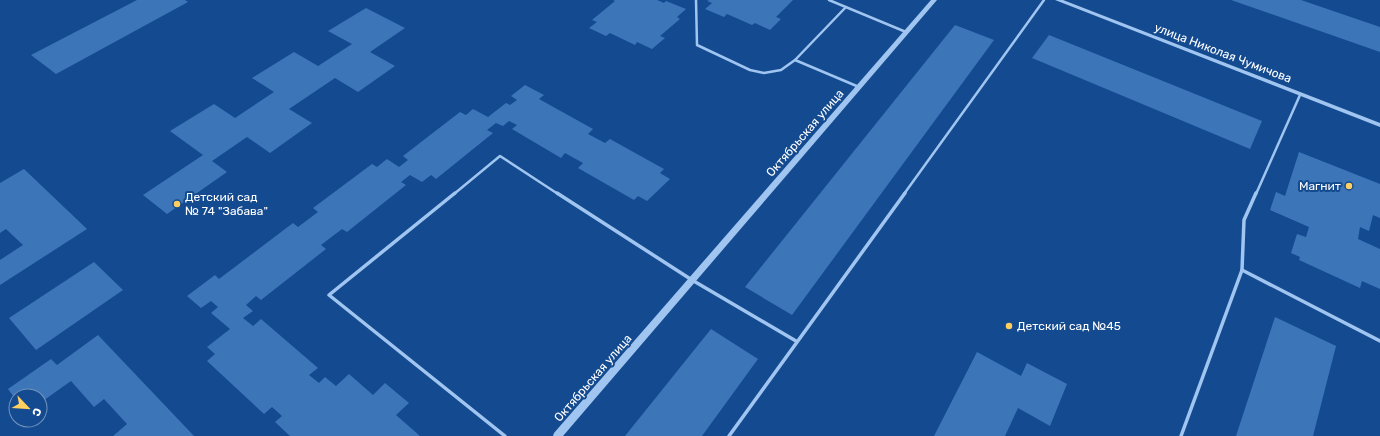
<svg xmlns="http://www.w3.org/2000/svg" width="1380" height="436" font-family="Rubik,sans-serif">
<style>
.building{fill:#3d75b9}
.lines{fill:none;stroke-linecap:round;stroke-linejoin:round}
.service-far1{stroke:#a0c5f1;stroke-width:2.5}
.service{stroke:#a0c5f1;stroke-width:3.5}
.tertiary{fill:#a0c5f1;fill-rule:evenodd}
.poi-dot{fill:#ffcf60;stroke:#144b90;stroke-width:1.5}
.labels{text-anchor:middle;stroke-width:4;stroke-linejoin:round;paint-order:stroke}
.street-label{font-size:12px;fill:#fff;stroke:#144b90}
.poi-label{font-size:12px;fill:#fff;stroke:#144b90;text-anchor:start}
</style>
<rect width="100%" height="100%" fill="#144b90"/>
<!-- building -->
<g class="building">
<polygon points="137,0 185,0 188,2 56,74 31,55"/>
<polygon points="613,0 657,0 664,3 666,1 686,9 677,17 680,19 660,36 665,38 652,49 637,42 635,45 610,33 606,36 589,28 597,22 592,20 615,1"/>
<polygon points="709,0 793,0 776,17 781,19 770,30 755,23 752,25 727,14 724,17 705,9 712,3 707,1"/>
<polygon points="1231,0 1301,0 1380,27 1380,52"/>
<polygon points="366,8 405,28 370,52 395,66 358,92 335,78 289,109 312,123 270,153 247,137 212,161 227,172 167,214 143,195 203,155 170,131 214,104 235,118 274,92 252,78 294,52 318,66 352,44 328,31"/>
<polygon points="955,25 994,40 792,315 745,287"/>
<polygon points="1049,35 1262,121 1250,149 1032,58"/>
<polygon points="525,85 544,95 539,99 593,129 588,134 605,143 610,139 664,169 660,173 670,179 647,201 638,196 634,200 578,168 583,163 565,153 561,158 512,129 517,125 509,121 503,126 496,123 487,130 493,133 436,179 431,175 422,182 410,175 401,182 406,185 347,232 342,229 321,245 326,249 261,300 256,296 246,305 253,311 243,318 253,326 261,319 318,368 309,375 319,383 325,377 336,386 349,374 373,395 385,383 409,403 396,415 420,436 290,436 275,422 282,416 272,407 264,414 207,361 215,354 207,347 230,329 211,313 218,307 211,301 201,308 187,296 215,275 219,279 293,223 298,227 318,212 313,208 372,164 377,167 387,159 399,167 408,160 403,156 460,112 466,115 473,109 488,117 506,103 510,105 517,100 511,96"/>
<polygon points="1299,152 1380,184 1380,218 1373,215 1369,231 1360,227 1358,239 1380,249 1380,289 1362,281 1360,288 1299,260 1300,257 1291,253 1297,234 1306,237 1309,227 1270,210 1276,192 1285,196"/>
<polygon points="24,169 87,229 0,285 0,260 23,245 6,229 0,233 0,183"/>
<polygon points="94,262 123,290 36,350 9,318"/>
<polygon points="1275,317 1336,346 1313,436 1236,436"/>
<polygon points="711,329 758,359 702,436 625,436"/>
<polygon points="98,335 194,436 113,436 127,424 104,399 94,407 71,381 40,403 40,396 16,396 16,400 8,389 51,359 57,365"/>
<polygon points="977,352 1021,376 1027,363 1067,384 1050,426 1018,408 1005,436 934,436"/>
</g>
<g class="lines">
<!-- service-far1 -->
<g class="service-far1">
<polyline points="696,0 697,45 750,70 764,73 781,70 795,60 846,7"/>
<polyline points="829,0 906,32"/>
<polyline points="795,60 859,87"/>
<polyline points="454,194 500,156 558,194"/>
<polyline points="904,194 1044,0"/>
<polyline points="1256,194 1300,95"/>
</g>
<!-- service -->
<g class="service">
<polyline points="455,193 329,295 505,436"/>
<polyline points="557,193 692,280 796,341"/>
<polyline points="1256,193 1244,220 1242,270 1380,341"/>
<polyline points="729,436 905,193"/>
<polyline points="1181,436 1242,270"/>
</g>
<!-- tertiary -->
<g class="tertiary">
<polygon points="931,0 937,0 563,436 553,436 554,433"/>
<polygon points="1055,0 1063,0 1380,123 1380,127"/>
</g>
</g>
<!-- markers -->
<g class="poi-dot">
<circle cx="1349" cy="186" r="4"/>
<circle cx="177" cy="204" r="4"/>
<circle cx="1009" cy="326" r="4"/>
</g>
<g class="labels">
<!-- street labels -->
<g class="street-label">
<text transform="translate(1223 53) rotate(21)" y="4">улица Николая Чумичова</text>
<text transform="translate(805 133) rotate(-49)" y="4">Октябрьская улица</text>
<text transform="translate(593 378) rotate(-49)" y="4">Октябрьская улица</text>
</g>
<!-- poi labels -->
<g class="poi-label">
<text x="1341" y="190" text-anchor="end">Магнит</text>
<text x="185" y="201">Детский сад<tspan x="185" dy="14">№ 74 "Забава"</tspan></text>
<text x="1017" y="330">Детский сад №45</text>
</g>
</g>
<!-- north arrow -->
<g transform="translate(28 408) rotate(115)"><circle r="19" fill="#144b90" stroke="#7293bc"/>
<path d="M0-3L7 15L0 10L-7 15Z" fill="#ffcf60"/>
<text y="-6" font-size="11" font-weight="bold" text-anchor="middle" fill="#ffffff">С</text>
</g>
</svg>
